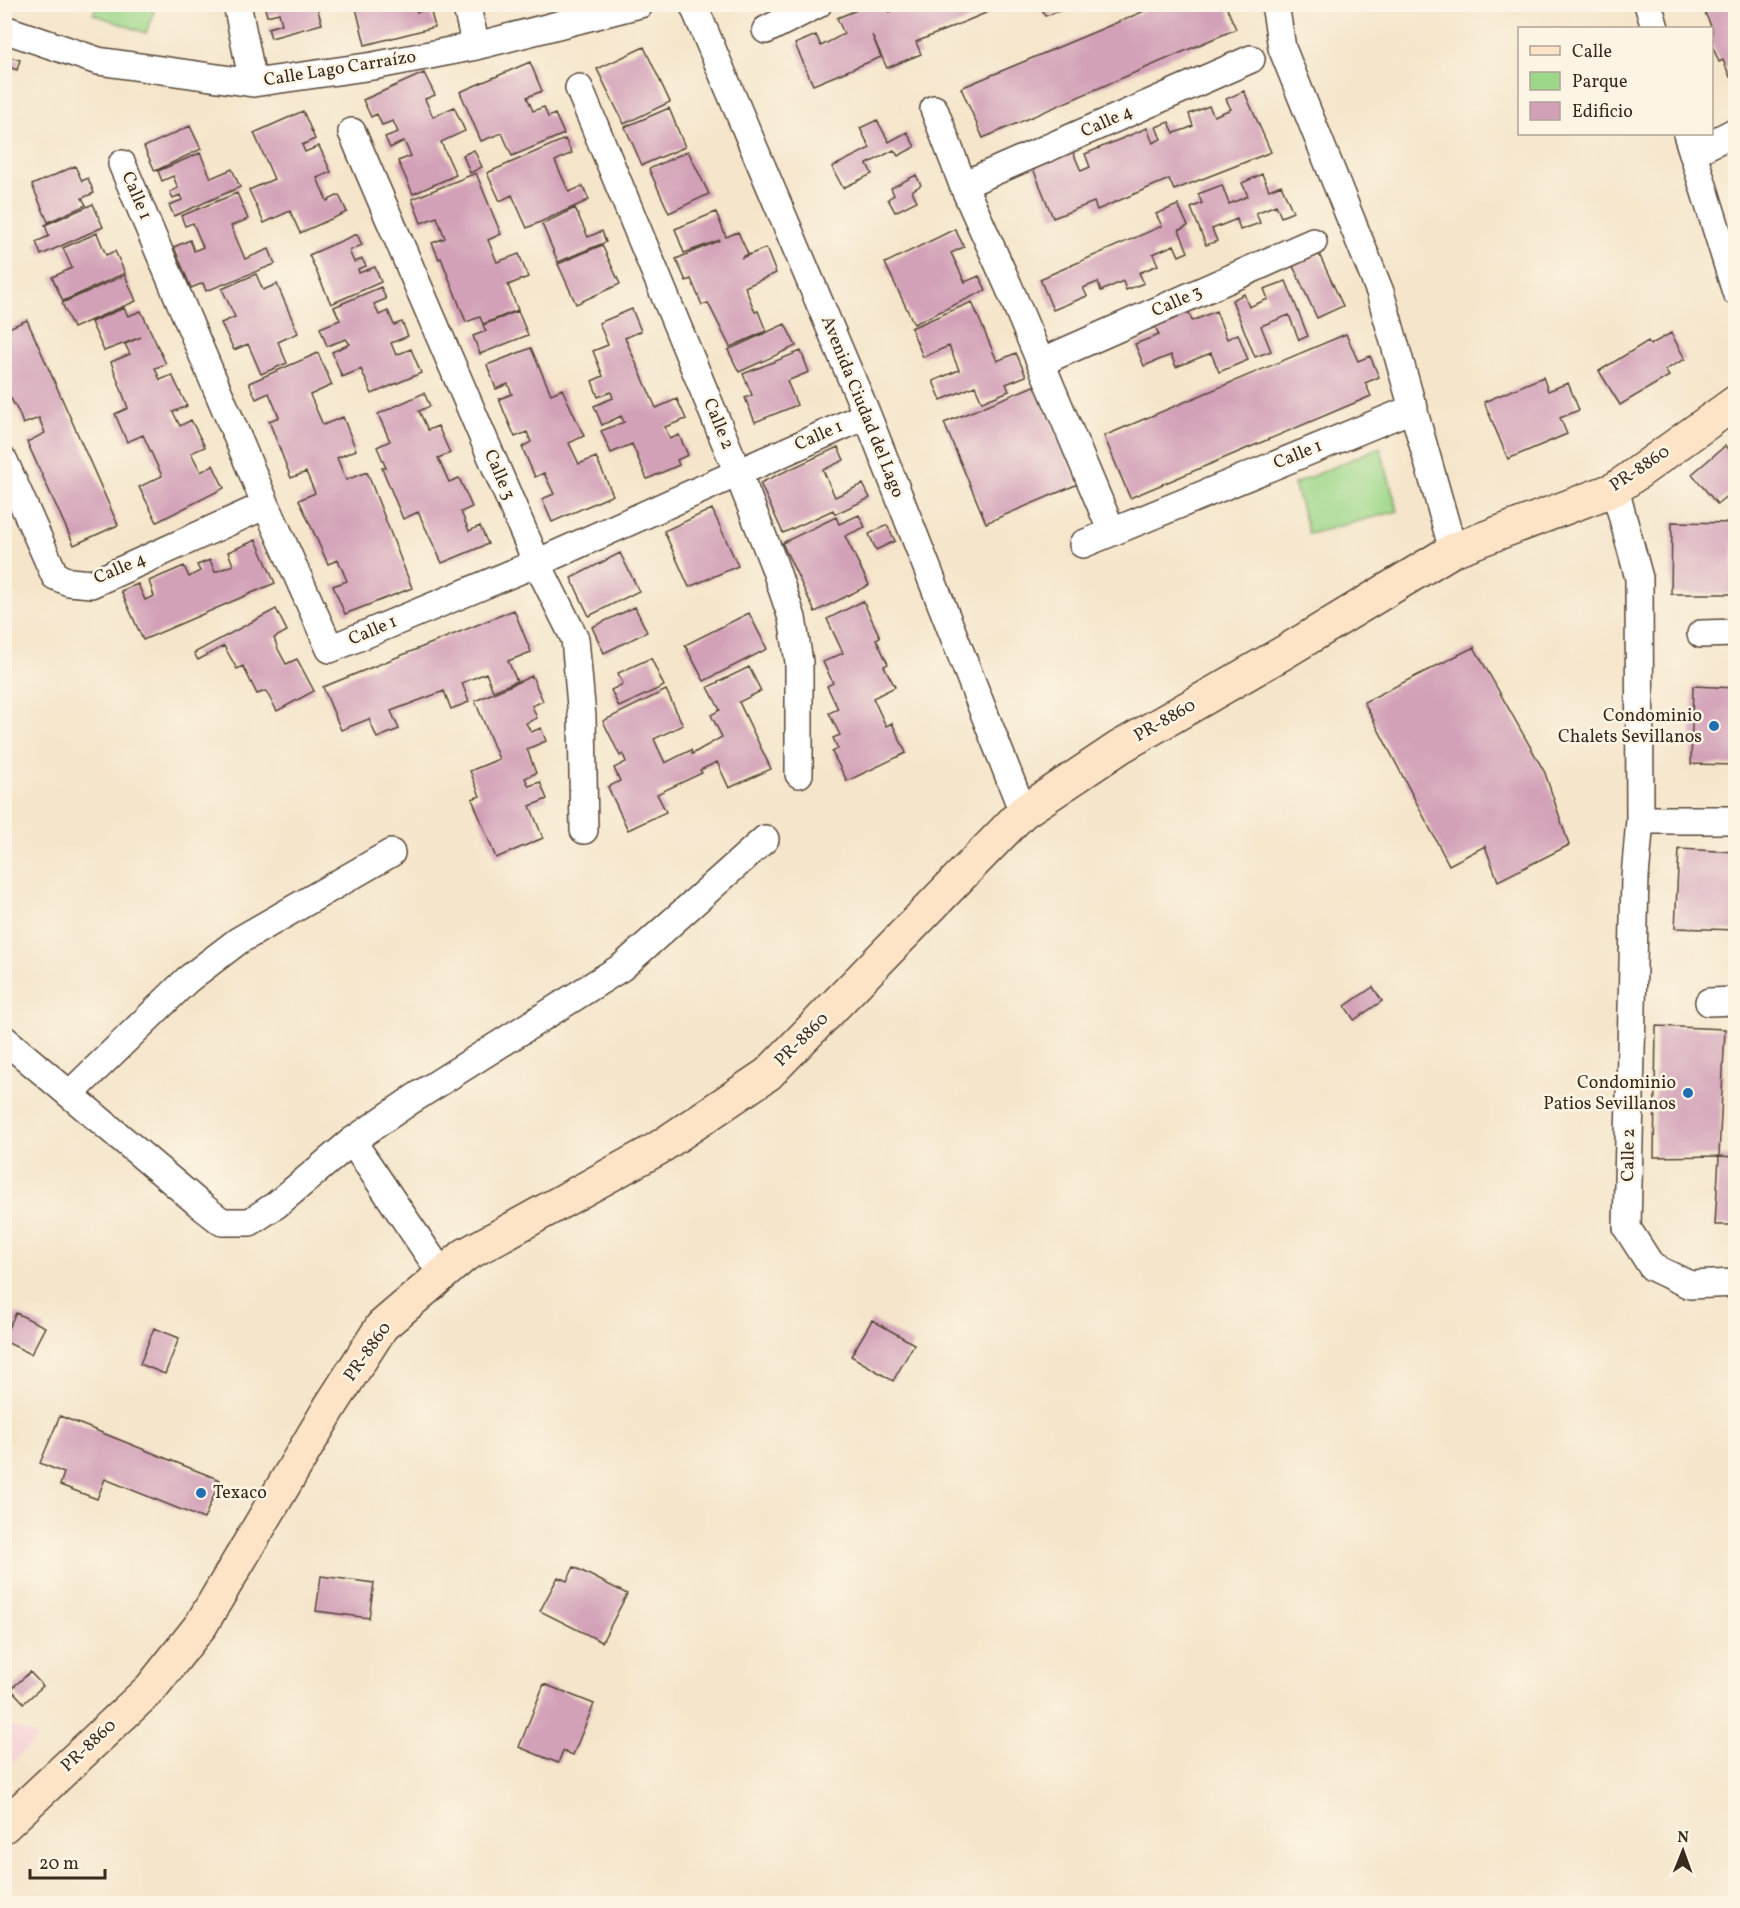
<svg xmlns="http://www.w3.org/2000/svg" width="1740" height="1908" viewBox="0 0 1740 1908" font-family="Vollkorn,serif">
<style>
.built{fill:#f6cfd5}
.green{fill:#9dd789;stroke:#6c8054;stroke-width:1.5}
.building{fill:#d2a0b7}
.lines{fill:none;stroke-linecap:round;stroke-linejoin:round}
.street-casing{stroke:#574638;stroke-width:30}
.secondary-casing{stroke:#574638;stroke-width:36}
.street{stroke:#fff;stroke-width:27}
.secondary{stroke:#fee4c6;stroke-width:33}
.poi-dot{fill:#1f6fb2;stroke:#fcf5e5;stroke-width:2}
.labels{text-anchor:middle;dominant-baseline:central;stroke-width:5;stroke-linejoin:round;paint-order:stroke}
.street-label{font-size:18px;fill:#3b2a1e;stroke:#fcf5e5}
.poi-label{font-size:18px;fill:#3b2a1e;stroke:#fcf5e5;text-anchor:end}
</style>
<rect width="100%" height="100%" fill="#fcf5e5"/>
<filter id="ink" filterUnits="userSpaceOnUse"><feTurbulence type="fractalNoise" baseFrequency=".0167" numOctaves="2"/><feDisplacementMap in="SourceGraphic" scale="12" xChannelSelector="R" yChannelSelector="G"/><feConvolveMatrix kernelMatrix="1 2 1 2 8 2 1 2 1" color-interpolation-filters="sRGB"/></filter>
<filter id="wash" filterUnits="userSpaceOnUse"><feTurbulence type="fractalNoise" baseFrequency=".008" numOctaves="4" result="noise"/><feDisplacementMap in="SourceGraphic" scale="24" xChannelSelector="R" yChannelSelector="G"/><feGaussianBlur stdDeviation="1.35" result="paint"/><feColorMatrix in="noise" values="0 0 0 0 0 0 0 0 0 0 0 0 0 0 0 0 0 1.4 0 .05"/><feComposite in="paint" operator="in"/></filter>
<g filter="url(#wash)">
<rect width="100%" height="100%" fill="#f5e5ca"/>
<path class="built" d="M5 1724 38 1737 5 1770Z"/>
<path class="green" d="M97 4H156V5L146 33 93 14Z
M1380 447 1398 511 1309 534 1294 484Z"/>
<g id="blocks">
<path class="building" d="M264 4H316L322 24 271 38 268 28 282 24 279 13 267 16Z
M355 4H415L417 12 430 9 435 27 365 45Z
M872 4H886L889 12 911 4 1005 5 916 42 921 54 887 68 872 35 881 57 813 85 795 44 816 35 821 46 844 34 837 18Z
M1040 4H1076V5L1045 16Z
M1161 4H1225L1236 29 983 138 961 88Z
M1701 4H1736V75L1730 77 1723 60 1719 62 1712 45V28Z
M644 47 670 102 624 124 597 69Z
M4 55 20 60 17 70 9 67 5 78Z
M530 62 542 91 527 97 533 111 544 107 548 117 555 114 564 134 512 156 502 133 481 141 460 92Z
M424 73 435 95 425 99 433 117 454 107 465 131 441 142 456 175 413 194 398 161 411 156 404 141 390 148 385 137 398 132 393 121 382 125 377 114 371 117 363 100Z
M1244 91 1271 152 1174 190 1169 179 1097 210 1094 202 1053 218 1032 166 1072 150 1081 171 1090 167 1085 154 1147 128 1153 143 1161 139 1156 127 1169 122 1174 133 1186 129 1193 126 1189 114 1209 106 1214 116 1231 109 1226 99Z
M669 108 685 147 642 165 625 127Z
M303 111 315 139 302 145 305 152 319 146 331 172 317 178 327 201 339 195 347 212 300 233 290 211 264 223 249 190 274 179 254 133Z
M877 120 889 142 907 132 915 147 898 156 894 150 867 164 872 174 843 188 832 167 870 148 860 128Z
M190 126 201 149 155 171 144 147Z
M565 139 572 153 555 161 569 192 583 186 589 200 527 228 512 195 500 201 487 173Z
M474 150 482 167 470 173 463 155Z
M688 151 709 194 669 213 649 169Z
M200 153 211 178 232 169 240 187 174 216 169 205 182 200 180 195 173 198 170 192 178 188 173 176 162 181 158 171Z
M75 166 82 181 88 178 94 193 82 198 86 205 48 222 32 185Z
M476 173 501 234 488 240 497 262 519 254 528 277 508 285 518 310 483 324 480 317 466 322 441 258 439 259 432 243 445 238 437 217 421 223 412 199Z
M1262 174 1269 190 1281 185 1293 212 1281 217 1276 205 1256 213 1260 223 1240 230 1237 219 1212 229 1217 241 1206 245 1191 208 1202 203 1198 194 1222 185 1229 204 1248 196 1242 183Z
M916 175 921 185 912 191 917 201 895 212 888 199 894 195 891 188Z
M237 193 248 219 231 226 245 259 269 249 275 264 206 291 203 283 191 288 174 247 190 240 194 251 203 247 193 223 185 226 181 216Z
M93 204 103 227 41 255 36 242 49 236 45 225Z
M1178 205 1188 226 1179 230 1188 252 1179 256 1174 245 1153 254 1158 265 1139 273 1144 283 1126 290 1123 281 1101 291 1098 282 1083 288 1087 296 1053 310 1040 279 1162 226 1156 214Z
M575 208 588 237 602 231 606 242 558 262 542 224Z
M716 212 726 237 738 232 748 254 741 258 766 248 776 273 745 287 755 312 758 311 766 331 730 347 708 303 702 305 691 279 686 281 676 259 720 240 684 253 675 229Z
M955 229 964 247 951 253 965 282 979 276 986 290 914 324 885 263Z
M97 233 106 255 115 251 125 273 63 301 52 277 72 268 63 248Z
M357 234 362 245 349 251 354 262 362 259 366 266 358 269 359 273 375 267 381 282 331 304 309 255Z
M602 245 620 284 576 304 558 264Z
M1319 254 1343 306 1317 318 1293 266Z
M256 274 263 290 277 284 298 333 278 342 287 363 261 374 248 344 234 350 221 323 235 317 222 289Z
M125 275 136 301 73 328 62 303Z
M1286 281 1308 336 1299 340 1289 315 1261 326 1271 351 1255 357 1232 300 1244 294 1249 307 1268 299 1264 289Z
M381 287 386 299 374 304 379 315 388 311 394 325 402 322 408 336 391 343 396 355 411 349 421 373 372 394 361 369 342 377 332 352 350 344 346 339 327 346 320 328 340 320 334 307Z
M972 302 997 361 1016 353 1026 376 1006 384 1009 391 982 402 975 386 941 400 933 381 959 370 949 346 923 357 911 328Z
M124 308 128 316 141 311 166 364 155 368 160 380 172 375 187 406 173 412 180 426 191 420 205 447 191 453 201 472 213 465 224 488 157 522 139 487 162 476 143 435 127 442 115 414 128 408 111 362 130 354 125 344 141 337 104 351 91 322Z
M632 309 641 331 625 338 656 408 677 399 686 419 665 427 670 439 679 435 688 455 677 460 679 465 647 479 632 444 611 453 601 431 624 422 621 416 602 425 594 406 613 398 611 392 598 397 592 381 603 376 593 351 608 345 599 323Z
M1188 310 1192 321 1216 311 1227 339 1238 334 1248 360 1219 372 1211 353 1176 367 1171 355 1144 366 1135 344 1159 335 1154 324Z
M518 311 528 335 480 354 473 336 486 331 483 325Z
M27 320 118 525 74 545 27 442 45 433 39 418 23 424 19 413 4 386V330Z
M785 324 796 346 739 372 728 350Z
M1671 333 1685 359 1665 370 1669 376 1620 405 1599 371 1648 341 1650 345Z
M1346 334 1358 361 1370 356 1379 377 1365 383 1371 396 1130 498 1104 436Z
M531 348 551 394 562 389 584 436 569 443 579 464 596 457 613 495 552 522 542 499 554 494 544 473 535 477 522 447 531 442 527 432 515 437 505 414 499 399 512 394 508 384 496 389 487 365Z
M801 351 809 372 787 381 797 405 755 422 745 398 752 395 743 374Z
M318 353 332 385 310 395 323 425 343 417 356 450 337 458 346 480 367 472 412 588 345 614 333 586 347 581 338 560 328 564 299 500 315 493 306 472 291 478 269 421 279 417 269 393 256 399 249 383Z
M1543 377 1548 391 1568 383 1579 410 1560 418 1567 434 1508 459 1484 402Z
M1036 385 1078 484 986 523 944 423Z
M424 393 430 406 419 411 428 430 438 426 450 453 438 458 449 482 459 478 472 507 461 512 469 531 480 526 488 544 442 563 418 512 403 519 382 468H386L377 447 390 441 378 414Z
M1725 446 1736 458V488L1717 504 1692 474Z
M838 447 844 460 823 470 835 497 863 484 870 498 835 514 833 510 783 533 760 483Z
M712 509 738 566 689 587 664 531Z
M859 515 865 527 845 536 869 585 815 612 782 543 836 517 839 524Z
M1672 522 1734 523 1733 594H1671Z
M887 525 895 541 876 550 869 534Z
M256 540 275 583 143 640 121 591 138 584 145 600 154 596 149 581 184 566 189 577 200 571 197 565 210 560 215 572 233 565 228 552Z
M620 553 639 591 589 616 571 578Z
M863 601 880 637 876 639 888 664 884 666 895 687 873 698 886 726 892 723 906 753 847 781 832 752 838 749 833 738 840 735 829 713 838 709 827 686 833 683 823 662 843 653 827 619Z
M635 607 647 632 604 653 592 627Z
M276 609 287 631 274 638 278 649 286 664 297 659 314 691 277 711 266 691 257 694 243 666 237 669 224 646 198 660 194 653Z
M514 610 531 652 508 661 517 681 493 691 486 673 462 683 469 702 451 709 444 691 391 711 399 729 377 738 369 719 341 730 323 687Z
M749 613 767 649 704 681 685 645Z
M1474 647 1545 773 1569 845 1498 881 1485 846 1449 865 1364 702Z
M651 658 664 686 619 707 611 690 623 684 618 673Z
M749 667 761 691 739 702 771 769 729 788 717 762 700 770 702 773 657 794 666 812 628 830 608 787 620 781 614 768 626 762 623 754 620 756 603 721 666 690 683 725 654 739 665 763 691 750 692 754 722 737 711 715 720 710 708 687Z
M532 676 543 701 532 706 537 718 526 723 531 732 541 728 546 741 527 749 536 773 525 778 529 786 540 782 547 799 530 806 543 838 496 858 472 799 480 796 470 771 499 759 475 701Z
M1693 686 1736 688V765L1691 764Z
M1679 849 1736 852V930L1675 928Z
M1373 987 1382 1001 1354 1020 1345 1006Z
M1656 1026 1725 1029 1719 1156 1654 1157Z
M1719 1156 1736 1157V1225H1715Z
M16 1313 45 1327 31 1354 4 1341V1336Z
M872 1320 914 1344 893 1381 851 1356Z
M154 1328 179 1338 165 1374 140 1364Z
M60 1416 220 1480 204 1519 105 1479 97 1499 60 1485 64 1473 40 1463Z
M574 1567 627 1594 602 1642 540 1611 558 1577 567 1581Z
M321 1576 374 1583 369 1618 316 1611Z
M30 1672 43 1686 24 1703 11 1689Z
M544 1684 594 1704 573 1755 563 1751 558 1763 519 1747Z"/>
</g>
</g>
<g filter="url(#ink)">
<use href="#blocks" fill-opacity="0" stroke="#574638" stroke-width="1.5"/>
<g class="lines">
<defs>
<path id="street" d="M237 4 253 83
M466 4 476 46
M693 4 867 415 1023 812
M1275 4 1282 48 1380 292 1453 550
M1648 4 1655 28
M4 29 98 61 253 83 373 66 476 46 640 4
M766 30 818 4
M579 88 738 473 774 565 792 618 799 662V774
M934 109 963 185 1008 285 1112 532
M352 132 537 563 575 639 582 717 584 830
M1687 134 1736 292
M1693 153 1736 131
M122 164 266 505 330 649 537 563 867 415
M963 185 1251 59
M1041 362 1313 242
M4 461 55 576 69 582 91 584 266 505
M1615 489 1639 578 1640 820 1635 877 1627 1228 1652 1267 1690 1285 1736 1283
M1083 544 1414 408
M1701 634 1736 633
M1640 820H1736
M1709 1002 1736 1001
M4 1039 204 1208 222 1222H250L276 1205 352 1141 413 1099 622 967 765 839
M70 1094 187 980 238 941 391 853
M352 1141 442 1274"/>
<path id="secondary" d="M4 1826 151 1688 201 1625 330 1407 382 1326 465 1255 657 1149 768 1074 1023 812 1120 747 1283 653 1453 550 1615 489 1736 402"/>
</defs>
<use href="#street" class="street-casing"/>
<use href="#secondary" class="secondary-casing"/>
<use href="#street" class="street"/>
<use href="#secondary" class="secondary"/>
</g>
</g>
<g class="poi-dot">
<circle cx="1714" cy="726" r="6"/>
<circle cx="1688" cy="1093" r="6"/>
<circle cx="201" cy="1493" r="6"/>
</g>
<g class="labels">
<g class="street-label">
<text transform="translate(340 69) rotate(-9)">Calle Lago Carraízo</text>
<text transform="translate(1107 122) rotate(-24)">Calle 4</text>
<text transform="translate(136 196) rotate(67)">Calle 1</text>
<text transform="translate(1177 302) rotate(-24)">Calle 3</text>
<text transform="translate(862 407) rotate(68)">Avenida Ciudad del Lago</text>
<text transform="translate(718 424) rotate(68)">Calle 2</text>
<text transform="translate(819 436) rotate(-24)">Calle 1</text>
<text transform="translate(1298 455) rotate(-22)">Calle 1</text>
<text transform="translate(1640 469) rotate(-34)">PR-8860</text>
<text transform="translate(499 475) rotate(67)">Calle 3</text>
<text transform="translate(120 569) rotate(-23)">Calle 4</text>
<text transform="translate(373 631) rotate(-23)">Calle 1</text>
<text transform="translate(1165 721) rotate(-30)">PR-8860</text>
<text transform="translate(802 1040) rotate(-45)">PR-8860</text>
<text transform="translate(1629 1155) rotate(-89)">Calle 2</text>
<text transform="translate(368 1352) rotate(-55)">PR-8860</text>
<text transform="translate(89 1746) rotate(-43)">PR-8860</text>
</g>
<g class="poi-label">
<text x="1702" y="716">Condominio<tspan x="1702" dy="21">Chalets Sevillanos</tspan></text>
<text x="1676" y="1083">Condominio<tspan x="1676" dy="21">Patios Sevillanos</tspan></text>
<text x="213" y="1493" text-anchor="start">Texaco</text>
</g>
</g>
<rect width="1740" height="1908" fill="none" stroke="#fcf5e5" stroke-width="24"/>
<rect x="1518" y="27" width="195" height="108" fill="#fcf5e5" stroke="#afa495" stroke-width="1.5"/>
<rect x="1530" y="46" width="30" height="9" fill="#fee4c6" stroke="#afa495" stroke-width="1.5"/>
<text x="1572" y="57" font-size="18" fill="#3b2a1e">Calle</text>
<rect x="1530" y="72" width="30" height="18" fill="#9dd789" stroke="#afa495" stroke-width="1.5"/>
<text x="1572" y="87" font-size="18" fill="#3b2a1e">Parque</text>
<rect x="1530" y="102" width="30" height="18" fill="#d2a0b7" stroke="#afa495" stroke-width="1.5"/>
<text x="1572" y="117" font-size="18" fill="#3b2a1e">Edificio</text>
<g transform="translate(1683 1851) rotate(1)" stroke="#fcf5e5" stroke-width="4.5" paint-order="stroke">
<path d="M0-4.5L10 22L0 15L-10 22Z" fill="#3b2a1e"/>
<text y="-9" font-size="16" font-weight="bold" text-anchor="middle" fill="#3b2a1e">N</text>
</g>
<path d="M30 1869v9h75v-9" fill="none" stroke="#3b2a1e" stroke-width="3"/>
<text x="39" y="1869" font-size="18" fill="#3b2a1e" stroke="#fcf5e5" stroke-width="4.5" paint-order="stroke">20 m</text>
</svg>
